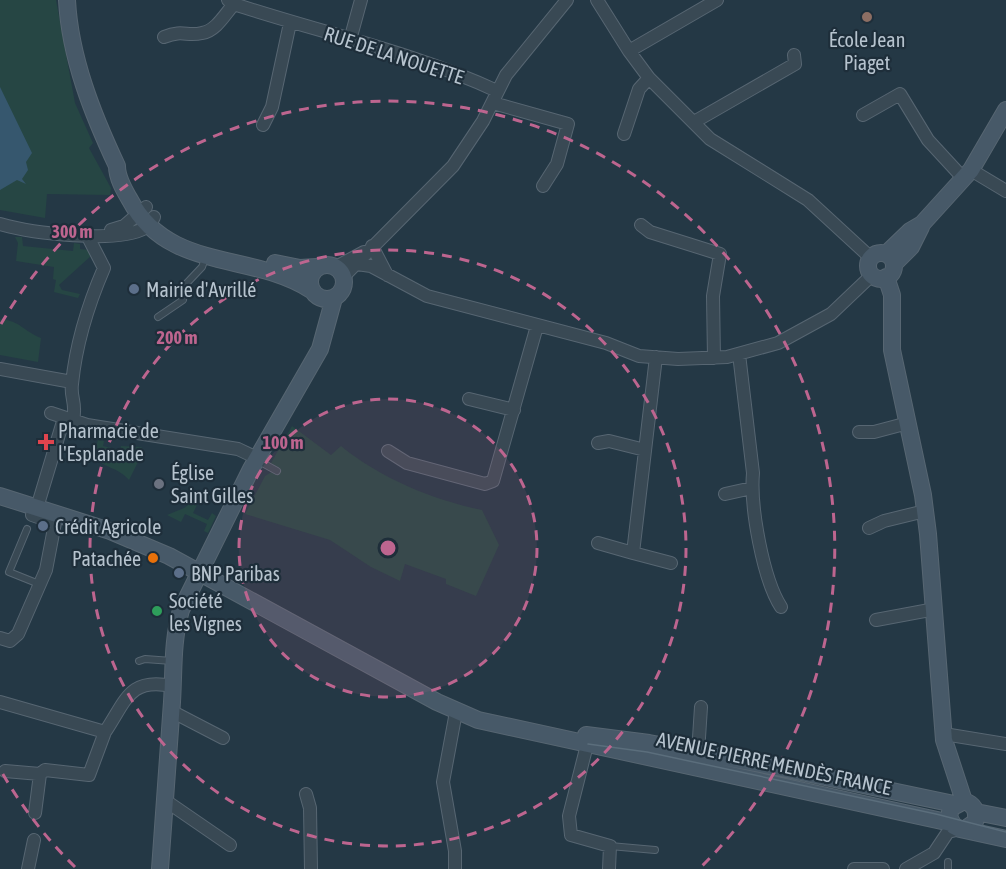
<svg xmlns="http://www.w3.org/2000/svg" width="1006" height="869" viewBox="0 0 1006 869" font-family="'Asap Condensed',sans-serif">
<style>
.green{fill:#264644}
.water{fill:#36576e}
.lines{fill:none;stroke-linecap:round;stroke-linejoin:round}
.lane-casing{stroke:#576672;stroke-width:8}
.street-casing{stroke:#576672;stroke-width:14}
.secondary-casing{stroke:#576672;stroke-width:18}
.lane{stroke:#394954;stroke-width:6}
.street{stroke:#394954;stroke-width:12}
.secondary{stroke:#475968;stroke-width:16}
.tram{stroke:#5b6e7c;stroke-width:1.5}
.ring{fill:none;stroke:#bd658f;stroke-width:3;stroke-dasharray:10 8}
.education-dot{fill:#8d6e63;stroke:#1e2e3a;stroke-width:2}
.service-dot{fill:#5c6f8a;stroke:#1e2e3a;stroke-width:2}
.health-dot{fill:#e0444e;stroke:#1e2e3a;stroke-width:2}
.worship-dot{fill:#6b7280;stroke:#1e2e3a;stroke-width:2}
.food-dot{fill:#e8710a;stroke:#1e2e3a;stroke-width:2}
.leisure-dot{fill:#2e9e5b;stroke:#1e2e3a;stroke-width:2}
.labels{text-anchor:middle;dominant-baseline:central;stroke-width:4.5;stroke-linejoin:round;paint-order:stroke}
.poi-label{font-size:20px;fill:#b6c3ce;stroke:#1e2e3a;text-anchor:start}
.street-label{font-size:20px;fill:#b6c3ce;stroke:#1e2e3a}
.centre{fill:#bd658f;stroke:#1e2e3a;stroke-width:3}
.ring-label{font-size:18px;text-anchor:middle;font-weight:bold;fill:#bd658f;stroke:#1e2e3a;stroke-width:4.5;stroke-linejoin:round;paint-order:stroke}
</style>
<rect width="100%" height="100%" fill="#243845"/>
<path class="green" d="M0 0H56L75 103 93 143 89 148 111 188 110 195 47 194 45 218 0 210Z
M15 237H22L23 246 73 251 74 243 80 244V249L89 250 92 255 59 285 62 290 80 294 78 298 54 292 56 280 53 279 54 267 16 261 18 243Z
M0 319C21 321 23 331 41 338L38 362 0 355Z
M292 426 331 455 341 446C380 478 433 500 482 510L499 545 476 596 446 584V579L405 564 400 581 371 567 330 540 245 514 265 476 273 471 271 463Z
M98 440 104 441 103 446 120 450 121 446 141 447 144 450 129 480C118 467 103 468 93 456Z
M196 499 199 501 193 513 208 520 212 513 216 516 208 533 204 531 207 524 185 514 181 522 167 515 184 508Z"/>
<path class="water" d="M0 87 32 153 26 162 28 170 22 179 26 184 17 180 0 190Z"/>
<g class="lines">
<defs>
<path id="lane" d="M158 317 183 300 185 285 202 267 206 256
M257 460 277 471
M27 529 9 572 39 584
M139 661 145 659 172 661
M610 846 655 850
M948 869V862"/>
<path id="street" d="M228 0 234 4C322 33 413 52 497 91
M597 0 629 51 649 78 710 139 808 200 871 258
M164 37C184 29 186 37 202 33 216 31 225 14 234 4
M350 40 361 0
M629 51 717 0
M493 103 568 124 557 164 543 186
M863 115 900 94 928 140 963 178
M694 122 795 64 794 55
M263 125 272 107 290 23
M624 134 639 89 649 78
M971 170 1006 191
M0 224C31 233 117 244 145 228 149 225 152 221 154 217
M641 225 650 232 720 254 713 296 714 358
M111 230 124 226 146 207
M372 246 387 275
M357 264 371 266 427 296 606 343 639 356 678 359 727 357 778 343 831 314 872 275
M336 267 364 252
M343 277 453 166 483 121 506 75 567 0
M739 354 753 473C750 507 763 579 781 607
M656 357 633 553 671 563
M0 369 72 382
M469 399 514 410
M51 413 87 425 238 449 257 458
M73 420C77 403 70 398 72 384 76 343 88 305 104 268L87 235
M859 432H874L908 423
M598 443 609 441 645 450
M388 451 407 463 485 484 493 481 537 326
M725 494 752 488
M39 501 64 418
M869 528 884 521 925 511
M598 543 633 553
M876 620 935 609
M0 638 10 641 18 634 46 570 55 523 32 515
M0 702 105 732C126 701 129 677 172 686
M171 711 223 738
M944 734 1006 744
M589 737 569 816 571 835 610 846 609 869
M698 753 701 707
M5 771 40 774 45 770 89 775 105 732
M306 794 310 808 311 869
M166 801 230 845
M35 813 40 774
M28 869 34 840
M455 869V851L443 782 456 712
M854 869H883
M906 869 934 853 948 832 960 829"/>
<path id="secondary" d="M67 0C70 58 93 115 117 166 117 178 124 190 130 200 168 272 253 252 311 290
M868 266a13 13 0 1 1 26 0a13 13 0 1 1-26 0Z
M886 254 910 231 922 224 971 170 1006 110
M275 263 300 268 317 267
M894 264 911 247 921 227
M310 282a17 17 0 1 1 34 0a17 17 0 1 1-34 0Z
M886 277 892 295V350L923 495 928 534 944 740 964 801
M0 496 110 531 169 556 437 702 478 720 951 823
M586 735 649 743 782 768 954 804
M976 812 1006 818
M965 829 975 822C978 811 974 804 964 801L951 808 949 817 954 826 960 829 1006 839
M160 869C164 813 168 758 172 702 174 670 172 641 181 610L251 469 320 349 334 298"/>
</defs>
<use href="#lane" class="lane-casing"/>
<use href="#street" class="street-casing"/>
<use href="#secondary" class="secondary-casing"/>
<use href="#lane" class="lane"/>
<use href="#street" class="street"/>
<use href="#secondary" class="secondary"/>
<path class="tram" d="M588 744 647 752 936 814 1006 832"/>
</g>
<circle cx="388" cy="548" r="149" fill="#bd658f" fill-opacity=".12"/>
<g class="ring">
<circle cx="388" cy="548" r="149"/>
<circle cx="388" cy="548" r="298"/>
<path d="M75 867A447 447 0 0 1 1 771M1 324A447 447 0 1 1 701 867"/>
</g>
<circle class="education-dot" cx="867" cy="17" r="6"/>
<g class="service-dot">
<circle cx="134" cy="289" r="6"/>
<circle cx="43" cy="526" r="6"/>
<circle cx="179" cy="573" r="6"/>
</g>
<path class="health-dot" d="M43 433h6v6h6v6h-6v6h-6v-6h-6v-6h6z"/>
<circle class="worship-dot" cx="159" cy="484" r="6"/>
<circle class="food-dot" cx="153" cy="558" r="6"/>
<circle class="leisure-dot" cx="157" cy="611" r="6"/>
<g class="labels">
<g class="poi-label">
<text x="867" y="39" text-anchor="middle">École Jean<tspan x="867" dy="23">Piaget</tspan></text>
<text x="146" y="289">Mairie d'Avrillé</text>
<text x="58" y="430">Pharmacie de<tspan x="58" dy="23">l'Esplanade</tspan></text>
<text x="171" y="472">Église<tspan x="171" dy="23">Saint Gilles</tspan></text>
<text x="55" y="526">Crédit Agricole</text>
<text x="141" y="558" text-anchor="end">Patachée</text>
<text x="191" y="573">BNP Paribas</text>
<text x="169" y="600">Société<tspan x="169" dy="23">les Vignes</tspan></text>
</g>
<g class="street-label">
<text transform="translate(394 55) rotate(18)">RUE DE LA NOUETTE</text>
<text transform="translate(774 763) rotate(12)">AVENUE PIERRE MENDÈS FRANCE</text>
</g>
</g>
<circle cx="388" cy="548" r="9" class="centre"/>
<g class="ring-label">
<text x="72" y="238">300 m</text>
<text x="177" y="344">200 m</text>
<text x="283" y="449">100 m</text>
</g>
</svg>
